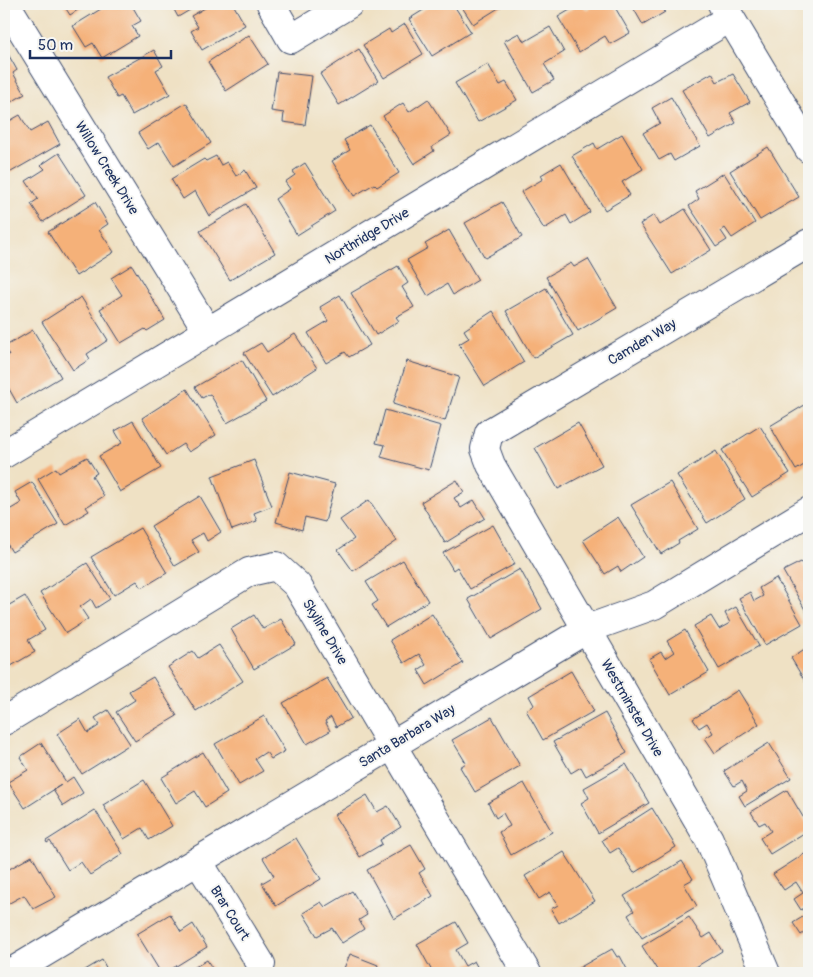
<svg xmlns="http://www.w3.org/2000/svg" width="813" height="977" viewBox="0 0 813 977" font-family="Pangolin,sans-serif">
<style>
.building{fill:#f5b179}
.lines{fill:none;stroke-linecap:round;stroke-linejoin:round}
.minor-casing{stroke:#3b4a6d;stroke-width:30}
.minor{stroke:#fff;stroke-width:28}
.labels{text-anchor:middle;dominant-baseline:central;stroke-width:4;stroke-linejoin:round;paint-order:stroke}
.street-label{font-size:14px;fill:#1b2f5e;stroke:#f6f6f2}
</style>
<rect width="100%" height="100%" fill="#f6f6f2"/>
<filter id="ink" filterUnits="userSpaceOnUse"><feTurbulence type="fractalNoise" baseFrequency=".02" numOctaves="2"/><feDisplacementMap in="SourceGraphic" scale="10" xChannelSelector="R" yChannelSelector="G"/><feConvolveMatrix kernelMatrix="1 2 1 2 8 2 1 2 1" color-interpolation-filters="sRGB"/></filter>
<filter id="wash" filterUnits="userSpaceOnUse"><feTurbulence type="fractalNoise" baseFrequency=".0096" numOctaves="4" result="noise"/><feDisplacementMap in="SourceGraphic" scale="20" xChannelSelector="R" yChannelSelector="G"/><feGaussianBlur stdDeviation="1.12" result="paint"/><feColorMatrix in="noise" values="0 0 0 0 0 0 0 0 0 0 0 0 0 0 0 0 0 1.4 0 .05"/><feComposite in="paint" operator="in"/></filter>
<g filter="url(#wash)">
<rect width="100%" height="100%" fill="#efe1c4"/>
<g id="blocks">
<path class="building" d="M63 4H87L70 15Z
M109 4H131L141 21 132 26 138 36 102 58 93 43 86 47 73 26Z
M171 4H200L178 17Z
M212 4H233L245 25 202 50 191 31 198 27 191 16Z
M433 4H453L471 32 432 56 409 19Z
M460 4H505L473 24Z
M580 4H582L586 10 597 4H613L630 33 610 44 605 36 579 52 558 17Z
M631 4H660L665 12 643 25Z
M405 24 423 54 384 78 363 45 389 29 391 33Z
M550 27 564 52 544 64 554 80 533 92 504 41 519 33 524 42Z
M249 35 268 64 226 91 208 62Z
M4 47 17 70 13 73 25 94 4 106Z
M359 49 378 81 339 105 320 74Z
M154 50 163 66 156 70 170 94 132 115 121 96 117 98 105 77Z
M488 64 500 85 506 82 517 100 478 122 455 83Z
M277 72 312 76 305 125 283 122 284 113 271 111Z
M712 73 717 82 733 74 750 102 730 113 736 123 710 138 682 90Z
M671 97 700 146 674 161 670 154 659 160 643 133 660 123 652 108Z
M428 99 451 135 432 147 434 151 414 164 383 116 403 103 409 112Z
M186 103 211 143 174 166 159 142 148 149 138 133Z
M20 115 30 132 48 122 60 144 4 176V124Z
M370 125 399 173 377 187 374 184 354 196 332 161 350 150 344 140Z
M622 134 643 169 622 182 630 195 605 210 572 156 594 143 597 149Z
M768 147 799 197 760 220 730 171Z
M59 153 86 195 43 222 31 204 38 199 26 181 45 169 41 165Z
M216 156 221 165 227 162 236 176 245 170 256 188 209 216 195 191 183 199 171 179 204 159 206 161Z
M305 163 335 211 297 235 275 199 290 189 285 182 295 175 293 171Z
M561 163 590 212 571 224 566 215 544 229 521 192 543 179 541 175Z
M724 173 755 223 732 238 725 228 721 231 727 240 716 247 689 206 699 199 695 191Z
M95 202 108 224 99 230 114 252 76 276 48 232Z
M502 202 522 237 485 258 465 223Z
M246 204 275 253 230 280 200 231Z
M685 209 711 250 672 274 640 224 654 215 660 225Z
M449 230 478 280 453 295 447 284 428 296 407 260 428 248 425 244Z
M588 259 617 308 578 331 546 277 571 263 574 267Z
M132 265 165 320 147 331 145 329 121 343 100 309 122 295 111 278Z
M398 266 408 283 402 287 414 307 396 317 399 321 376 335 351 293Z
M546 288 573 335 533 358 506 311Z
M340 295 370 345 349 357 345 352 326 363 308 333 328 321 320 307Z
M81 297 108 340 87 354 90 359 73 370 42 322Z
M493 311 524 362 485 386 459 344 469 338 464 330Z
M33 330 61 377 17 403 4 380V359L9 355 4 347Z
M295 334 317 368 272 397 244 353 261 343 267 352Z
M242 360 266 401 227 423 210 394 202 398 195 387Z
M407 361 459 377 445 421 393 404Z
M187 389 216 435 189 452 183 444 166 455 142 418Z
M808 403 809 406V444L804 447 809 454V462L796 470 770 426Z
M385 410 441 426 429 470 381 457 385 445 376 443Z
M133 421 161 468 120 492 99 456 122 443 115 431Z
M578 423 602 465 558 489 535 448Z
M760 426 790 473 752 497 722 450Z
M716 451 745 499 707 523 677 475Z
M87 457 97 473 92 476 104 496 86 507 89 511 65 525 38 479 56 468 59 473Z
M254 460 272 506 254 513 257 521 232 530 212 476Z
M290 472 335 484 325 522 305 517 302 530 276 522Z
M457 480 464 492 454 498 461 508 474 500 485 518 445 543 421 502Z
M32 482 58 524 12 552 4 539V513L21 503 15 492Z
M670 482 698 529 678 541 679 543 661 554 631 505Z
M200 496 221 532 207 541 203 533 191 540 199 552 175 566 151 526Z
M369 500 397 541 353 571 338 550 354 539 340 520Z
M618 517 643 557 621 572 618 566 605 574 583 540Z
M493 525 515 564 470 589 457 567 453 570 443 553Z
M140 528 167 573 142 588 137 581 114 595 91 557Z
M403 560 428 601 386 627 372 605 378 601 366 582Z
M801 562 807 572 809 571V612L807 613 783 571Z
M87 563 110 599 96 608 91 599 80 607 88 619 66 633 40 593Z
M520 569 542 609 491 639 468 599Z
M776 578 802 624 765 645 739 598 750 592 754 601 763 596 759 588Z
M25 596 45 630 28 640 35 652 11 666 4 653V608Z
M736 607 759 646 719 669 694 626 711 616 719 629 730 623 725 613Z
M432 614 463 663 427 685 418 670 426 665 419 654 404 663 390 640Z
M254 615 263 629 281 619 296 644 254 669 231 629Z
M685 630 709 672 670 695 649 659 661 652 665 658 674 652 667 641Z
M219 645 243 681 196 711 168 667 193 651 198 658Z
M809 646V688L791 658Z
M571 671 594 711 543 740 526 710 534 705 529 696Z
M153 677 177 716 135 741 116 712 135 700 129 691Z
M327 678 351 718 336 727 331 717 325 721 330 731 307 744 283 703Z
M738 690 759 724 715 753 705 738 713 733 707 723 699 728 693 719Z
M108 710 130 744 82 774 57 734 80 719 88 733 100 725 95 718Z
M605 713 627 753 586 776 581 767 571 773 553 742Z
M264 716 285 751 271 759 266 752 255 759 263 771 239 785 215 744Z
M492 717 520 766 475 792 460 767 466 763 452 740Z
M41 743 66 782 73 777 83 793 63 806 53 790 61 785 25 808 8 782 28 770 20 757Z
M769 743 791 778 745 806 739 796 747 791 742 781 734 786 724 771Z
M203 752 227 793 205 807 195 791 176 803 161 778Z
M626 764 649 803 598 833 581 803 589 798 584 788Z
M144 780 172 826 149 840 142 828 124 839 103 805Z
M524 783 552 832 511 855 499 832 510 826 503 813 496 818 488 803Z
M787 790 809 827V830L770 854 760 838 771 831 765 822 759 825 751 812Z
M367 795 377 812 388 806 401 827 380 840 382 844 360 857 334 815Z
M652 808 676 847 634 873 618 848 610 853 602 840Z
M95 810 123 854 90 875 81 862 68 870 50 841 47 843 46 841Z
M296 838 321 879 276 906 262 883 274 876 263 858Z
M411 845 425 869 419 873 433 896 394 919 367 870Z
M809 851V905L801 910 794 899 803 893 796 882 784 890 773 874Z
M564 852 595 901 559 923 551 909 558 905 550 892 539 899 525 876Z
M32 856 56 897 33 909 24 895 4 906V872Z
M682 861 693 879 684 884 697 906 642 938 628 915 634 911 624 896Z
M352 891 367 915 359 920 364 929 342 943 332 928 317 936 303 913 321 902 325 907Z
M809 913V929L801 935 793 923Z
M170 914 181 932 193 924 207 947 165 973H161L137 934Z
M689 917 703 938 711 933 722 951 686 973H659L642 946Z
M456 922 468 943 456 950 465 966 474 961 480 972 478 973H433L417 944Z
M612 949 617 957 620 956 629 973H580L577 969Z
M350 954 378 965 375 973H342Z
M102 960 109 973H80Z
M207 960 215 973H192L190 970Z"/>
</g>
</g>
<g filter="url(#ink)">
<use href="#blocks" fill-opacity="0" stroke="#3b4a6d" stroke-width="1"/>
<g class="lines">
<defs>
<path id="minor" d="M6 4 208 332
M271 4 291 39 349 4
M722 4 809 149
M4 454 730 18
M4 721 249 572 276 566 297 585 527 973
M198 861 261 964
M10 973 587 629 654 605 809 511
M766 973 709 839 491 465 485 449 489 433 809 243"/>
</defs>
<use href="#minor" class="minor-casing"/>
<use href="#minor" class="minor"/>
</g>
</g>
<g class="labels">
<g class="street-label">
<text transform="translate(107 168) rotate(58)">Willow Creek Drive</text>
<text transform="translate(367 236) rotate(-31)">Northridge Drive</text>
<text transform="translate(642 342) rotate(-31)">Camden Way</text>
<text transform="translate(325 632) rotate(59)">Skyline Drive</text>
<text transform="translate(632 708) rotate(60)">Westminster Drive</text>
<text transform="translate(407 736) rotate(-31)">Santa Barbara Way</text>
<text transform="translate(230 913) rotate(58)">Brar Court</text>
</g>
</g>
<rect width="813" height="977" fill="none" stroke="#f6f6f2" stroke-width="20"/>
<path d="M30 50v8h141v-8" fill="none" stroke="#1b2f5e" stroke-width="2.5"/>
<text x="38" y="50" font-size="15" fill="#1b2f5e" stroke="#f6f6f2" stroke-width="4" paint-order="stroke">50 m</text>
</svg>
